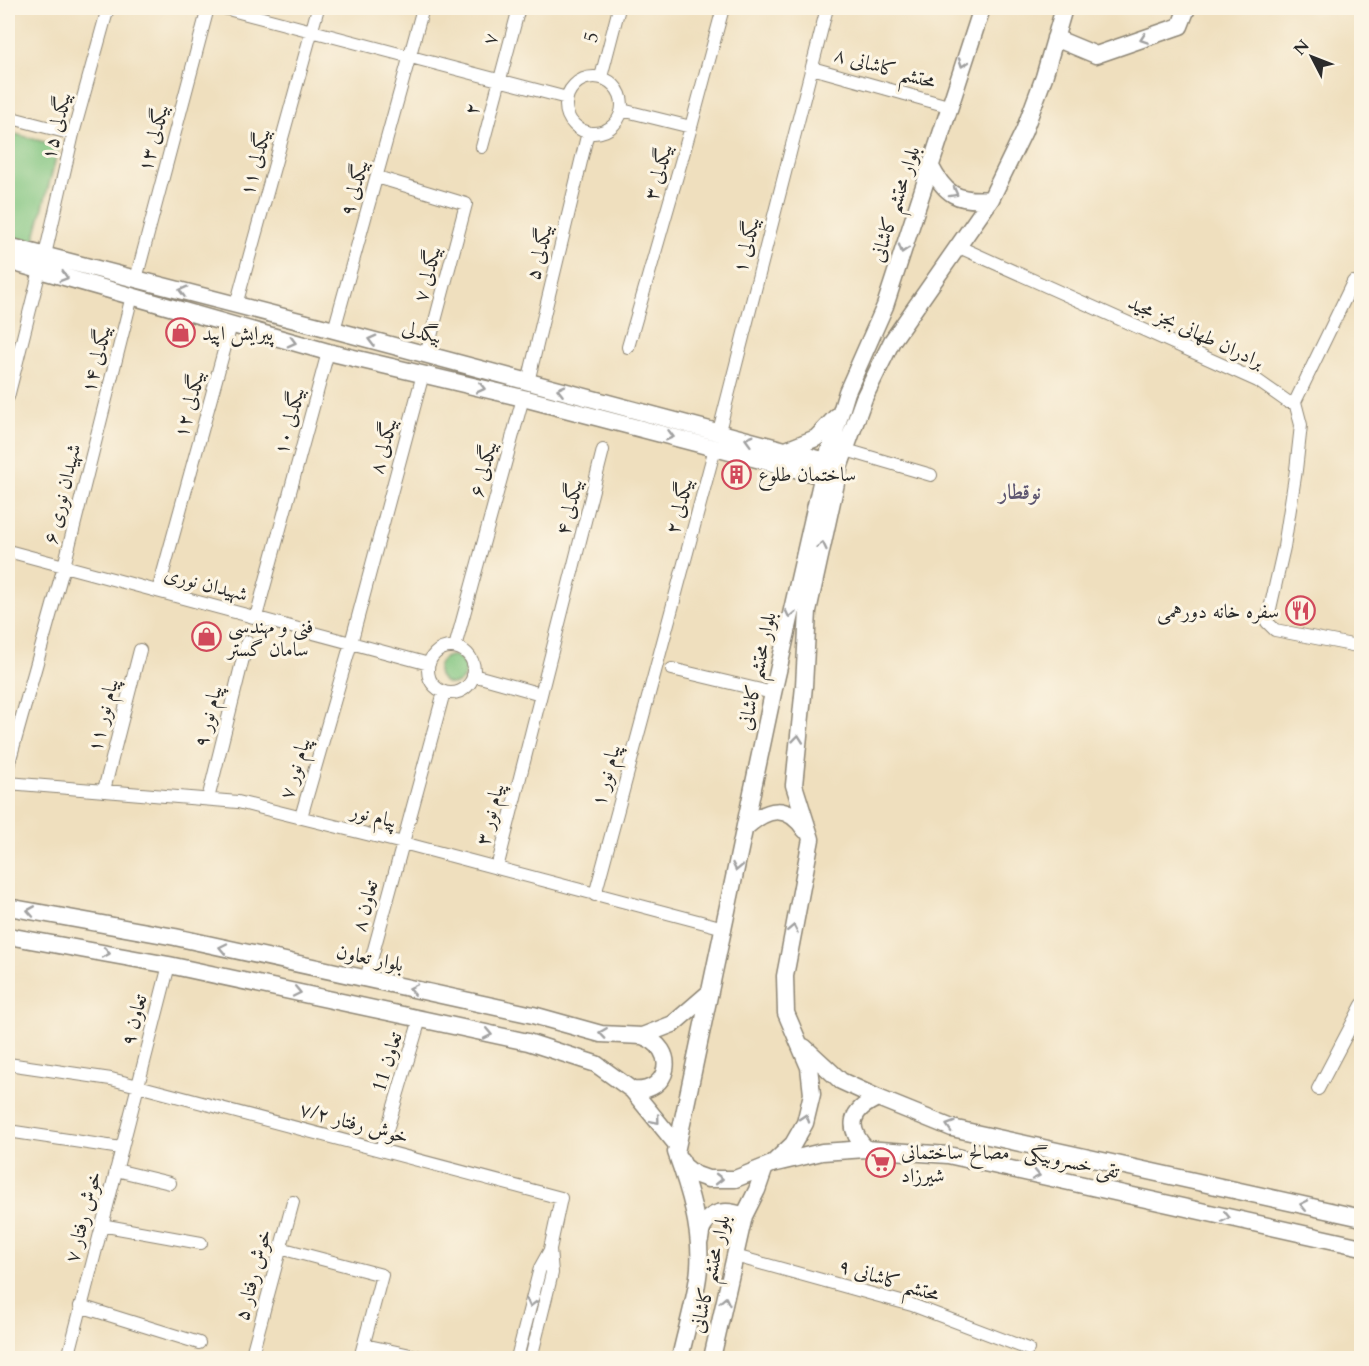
<svg xmlns="http://www.w3.org/2000/svg" width="1369" height="1366" viewBox="0 0 1369 1366" font-family="Cardo,Amiri,serif">
<style>
.green{fill:#81c580;stroke:#567856;stroke-width:1.5}
.lines{fill:none;stroke-linecap:round;stroke-linejoin:round}
.street-casing{stroke:#8d8574;stroke-width:14}
.secondary-casing{stroke:#8d8574;stroke-width:19}
.street{stroke:#fff;stroke-width:12}
.secondary{stroke:#fff;stroke-width:16}
.oneway{stroke:#a0a0a0}
.labels{text-anchor:middle;dominant-baseline:central;stroke-width:6;stroke-linejoin:round;paint-order:stroke}
.street-label{font-size:20px;fill:#2b2b2b;stroke:#fcf5e5}
.poi-label{font-size:20px;fill:#2b2b2b;stroke:#fcf5e5;text-anchor:start}
.neighbourhood-label{font-size:21px;font-weight:bold;fill:#5f5771;stroke:#fcf5e5}
</style>
<rect width="100%" height="100%" fill="#fcf5e5"/>
<filter id="ink" filterUnits="userSpaceOnUse"><feTurbulence type="fractalNoise" baseFrequency=".0167" numOctaves="2"/><feDisplacementMap in="SourceGraphic" scale="12" xChannelSelector="R" yChannelSelector="G"/><feConvolveMatrix kernelMatrix="1 2 1 2 8 2 1 2 1" color-interpolation-filters="sRGB"/></filter>
<filter id="wash" filterUnits="userSpaceOnUse"><feTurbulence type="fractalNoise" baseFrequency=".008" numOctaves="4" result="noise"/><feDisplacementMap in="SourceGraphic" scale="24" xChannelSelector="R" yChannelSelector="G"/><feGaussianBlur stdDeviation="1.35" result="paint"/><feColorMatrix in="noise" values="0 0 0 0 0 0 0 0 0 0 0 0 0 0 0 0 0 1.4 0 .05"/><feComposite in="paint" operator="in"/></filter>
<g filter="url(#wash)">
<rect width="100%" height="100%" fill="#efdfbe"/>
<path class="green" d="M8 132 59 146 33 245 8 238Z
M438 670a14 14 0 1 1 28 0a14 14 0 1 1-28 0Z"/>
</g>
<g filter="url(#ink)">
<g class="lines">
<defs>
<path id="street" d="M224 8 567 98
M812 68 948 106
M601 77 619 8
M566 105a28 28 0 1 1 56 0a28 28 0 1 1-56 0Z
M622 110 691 127
M8 117 73 134
M482 147 519 8
M377 177 466 204 426 355
M957 246 1258 381 1288 402H1295L1353 282
M45 255 73 134 108 8
M136 279 208 8
M236 305 318 8
M334 330 423 8
M628 347 691 127 723 8
M528 382 588 132
M8 397 40 270
M1295 402 1301 425 1296 470 1284 547 1267 622 1275 630 1362 647
M719 431 827 8
M846 450 931 475
M8 551 429 664
M158 591 231 325
M256 617 328 352
M428 670a23 23 0 1 1 46 0a23 23 0 1 1-46 0Z
M455 647 523 398
M672 669 773 693
M473 675 541 694
M8 766 64 566 132 296
M8 783 238 802 403 843 724 928
M104 790 140 650
M208 799 247 642
M301 817 351 643 423 374
M497 868 603 450
M595 895 715 448
M366 979 444 692
M8 1064 111 1079 138 1086 561 1198 550 1249 552 1273 531 1358
M1318 1089 1362 1005
M8 1131 121 1148
M381 1150 420 1019
M116 1170 170 1183
M101 1225 201 1243
M280 1248 382 1275 360 1358
M735 1256 912 1305 1028 1349
M80 1306 199 1343
M364 1345 425 1358
M68 1358 169 965
M251 1358 293 1202
M517 1358 540 1268 550 1250"/>
<path id="secondary" d="M1055 38 1096 55 1180 26 1187 8
M930 165C945 195 957 202 991 199
M8 246 334 330 826 461
M8 261 328 352 523 398 822 476
M786 450 816 438 837 416
M745 828C767 808 787 803 805 830
M8 907 175 937 533 1015 601 1034 642 1036 673 1024 710 992
M8 936 169 965 528 1042 596 1064 632 1090 677 1145
M804 1047 841 1081 878 1098 952 1128 1362 1218
M632 1090C670 1094 679 1048 642 1036
M866 1149C846 1127 850 1110 878 1098
M681 1160 684 1166 694 1174 708 1179H735L772 1164 822 1152 866 1149 948 1155 1362 1247
M772 1164 793 1144 805 1123 812 1094 809 1067 786 1013 785 976 811 839 794 785 804 686 808 611 840 465 864 398 892 341 991 199 1024 131 1044 77 1064 8
M700 1240C702 1213 722 1207 744 1216
M680 1358C686 1330 697 1296 699 1268 702 1229 689 1188 676 1152L773 693 826 461 847 392 885 306 982 8
M712 1358 744 1216 757 1190 765 1167"/>
</defs>
<use href="#street" class="street-casing"/>
<use href="#secondary" class="secondary-casing"/>
<use href="#street" class="street"/>
<use href="#secondary" class="secondary"/>
</g>
<defs><path id="oneway-chevron" d="M-2-3.5L2.5 0L-2 3.5" fill="none" stroke-width="1.6" stroke-linecap="round" stroke-linejoin="round" transform="scale(1.5)"/></defs>
<g class="oneway">
<use href="#oneway-chevron" transform="translate(1144 39) rotate(161)"/>
<use href="#oneway-chevron" transform="translate(963 63) rotate(109)"/>
<use href="#oneway-chevron" transform="translate(954 193) rotate(29)"/>
<use href="#oneway-chevron" transform="translate(903 249) rotate(108)"/>
<use href="#oneway-chevron" transform="translate(64 277) rotate(16)"/>
<use href="#oneway-chevron" transform="translate(183 291) rotate(-165)"/>
<use href="#oneway-chevron" transform="translate(372 340) rotate(-165)"/>
<use href="#oneway-chevron" transform="translate(292 342) rotate(15)"/>
<use href="#oneway-chevron" transform="translate(481 388) rotate(13)"/>
<use href="#oneway-chevron" transform="translate(561 390) rotate(-166)"/>
<use href="#oneway-chevron" transform="translate(670 436) rotate(15)"/>
<use href="#oneway-chevron" transform="translate(749 440) rotate(-164)"/>
<use href="#oneway-chevron" transform="translate(822 546) rotate(-77)"/>
<use href="#oneway-chevron" transform="translate(790 614) rotate(102)"/>
<use href="#oneway-chevron" transform="translate(798 739) rotate(-84)"/>
<use href="#oneway-chevron" transform="translate(737 867) rotate(102)"/>
<use href="#oneway-chevron" transform="translate(31 911) rotate(-170)"/>
<use href="#oneway-chevron" transform="translate(793 929) rotate(-79)"/>
<use href="#oneway-chevron" transform="translate(223 948) rotate(-168)"/>
<use href="#oneway-chevron" transform="translate(106 953) rotate(10)"/>
<use href="#oneway-chevron" transform="translate(413 989) rotate(-168)"/>
<use href="#oneway-chevron" transform="translate(297 992) rotate(12)"/>
<use href="#oneway-chevron" transform="translate(603 1033) rotate(-172)"/>
<use href="#oneway-chevron" transform="translate(488 1034) rotate(12)"/>
<use href="#oneway-chevron" transform="translate(805 1118) rotate(-72)"/>
<use href="#oneway-chevron" transform="translate(656 1120) rotate(50)"/>
<use href="#oneway-chevron" transform="translate(950 1126) rotate(-162)"/>
<use href="#oneway-chevron" transform="translate(1036 1175) rotate(12)"/>
<use href="#oneway-chevron" transform="translate(719 1179)"/>
<use href="#oneway-chevron" transform="translate(1304 1205) rotate(-168)"/>
<use href="#oneway-chevron" transform="translate(1226 1217) rotate(12)"/>
<use href="#oneway-chevron" transform="translate(725 1301) rotate(-78)"/>
<use href="#oneway-chevron" transform="translate(531 1303) rotate(104)"/>
</g>
</g>
<defs>
<symbol id="shop-ring" viewBox="-11 -11 22 22"><circle r="9.5" fill="#fcf5e5" stroke="#d1495b" stroke-width="1.5"/><path d="M-5-2.5h2.3a2.7 3.5 0 0 1 5.4 0H5L5.5 6h-11ZM-1.5-2.5h3a1.5 2.3 0 0 0-3 0Z" fill="#d1495b"/></symbol>
<symbol id="building-ring" viewBox="-11 -11 22 22"><circle r="9.5" fill="#fcf5e5" stroke="#d1495b" stroke-width="1.5"/><path d="M-4-6H4V6H1V3H-1V6H-4ZM-2.5-4.3h1.7v1.8h-1.7ZM.8-4.3h1.7v1.8H.8ZM-2.5-1h1.7V.8h-1.7ZM.8-1h1.7V.8H.8Z" fill="#d1495b"/></symbol>
<symbol id="restaurant-ring" viewBox="-11 -11 22 22"><circle r="9.5" fill="#fcf5e5" stroke="#d1495b" stroke-width="1.5"/><path d="M-5-6h1v4h1v-4h1v4h1v-4h1v5L-1.5 .5V6h-2V.5L-5-1ZM5-6V6H3V1.5H1.5Q1.5-4 5-6Z" fill="#d1495b"/></symbol>
<symbol id="supermarket-ring" viewBox="-11 -11 22 22"><circle r="9.5" fill="#fcf5e5" stroke="#d1495b" stroke-width="1.5"/><path d="M-6-5.5h2.5l.6 2H6L4.5 2H-2.5L-4.4-4H-6ZM-1.5 3.2a1.3 1.3 0 1 0 .1 0ZM3 3.2a1.3 1.3 0 1 0 .1 0Z" fill="#d1495b"/></symbol>
</defs>
<g fill-rule="evenodd">
<use href="#shop-ring" x="164" y="316" width="33" height="33"/>
<use href="#building-ring" x="720" y="458" width="33" height="33"/>
<use href="#restaurant-ring" x="1284" y="594" width="33" height="33"/>
<use href="#shop-ring" x="190" y="620" width="33" height="33"/>
<use href="#supermarket-ring" x="864" y="1146" width="33" height="33"/>
</g>
<g class="labels">
<g class="street-label">
<text transform="translate(591 37) rotate(-75)">5</text>
<text transform="translate(490 39) rotate(-75)">۷</text>
<text transform="translate(885 68) rotate(16)">محتشم کاشانی ۸</text>
<text transform="translate(472 109) rotate(-75)">۲</text>
<text transform="translate(56 126) rotate(-76)">بیگدلی ۱۵</text>
<text transform="translate(153 138) rotate(-75)">بیگدلی ۱۳</text>
<text transform="translate(255 162) rotate(-75)">بیگدلی ۱۱</text>
<text transform="translate(658 172) rotate(-74)">بیگدلی ۳</text>
<text transform="translate(354 188) rotate(-74)">بیگدلی ۹</text>
<text transform="translate(895 204) rotate(-72)">بلوار محتشم کاشانی</text>
<text transform="translate(746 245) rotate(-76)">بیگدلی ۱</text>
<text transform="translate(539 252) rotate(-76)">بیگدلی ۵</text>
<text transform="translate(427 274) rotate(-75)">بیگدلی ۷</text>
<text transform="translate(422 332) rotate(15)">بیگدلی</text>
<text transform="translate(1196 332) rotate(25)">برادران طهانی بجز مجید</text>
<text transform="translate(96 359) rotate(-76)">بیگدلی ۱۴</text>
<text transform="translate(189 404) rotate(-75)">بیگدلی ۱۲</text>
<text transform="translate(289 421) rotate(-75)">بیگدلی ۱۰</text>
<text transform="translate(383 446) rotate(-75)">بیگدلی ۸</text>
<text transform="translate(483 469) rotate(-75)">بیگدلی ۶</text>
<text transform="translate(62 494) rotate(-76)">شهیدان نوری ۶</text>
<text transform="translate(679 506) rotate(-75)">بیگدلی ۲</text>
<text transform="translate(569 507) rotate(-76)">بیگدلی ۴</text>
<text transform="translate(206 584) rotate(15)">شهیدان نوری</text>
<text transform="translate(757 671) rotate(-78)">بلوار محتشم کاشانی</text>
<text transform="translate(103 715) rotate(-76)">پیام نور ۱۱</text>
<text transform="translate(208 716) rotate(-76)">پیام نور ۹</text>
<text transform="translate(295 768) rotate(-73)">پیام نور ۷</text>
<text transform="translate(606 775) rotate(-75)">پیام نور ۱</text>
<text transform="translate(490 814) rotate(-76)">پیام نور ۳</text>
<text transform="translate(374 816) rotate(14)">پیام نور</text>
<text transform="translate(365 906) rotate(-75)">تعاون ۸</text>
<text transform="translate(370 958) rotate(12)">بلوار تعاون</text>
<text transform="translate(134 1020) rotate(-75)">تعاون ۹</text>
<text transform="translate(387 1062) rotate(-73)">تعاون 11</text>
<text transform="translate(354 1123) rotate(15)">خوش رفتار ۷/۲</text>
<text transform="translate(1072 1162) rotate(12)">تقی خسروبیگی</text>
<text transform="translate(83 1217) rotate(-75)">خوش رفتار ۷</text>
<text transform="translate(710 1274) rotate(-77)">بلوار محتشم کاشانی</text>
<text transform="translate(253 1275) rotate(-75)">خوش رفتار ۵</text>
<text transform="translate(889 1280) rotate(17)">محتشم کاشانی ۹</text>
</g>
<g class="poi-label">
<text x="202" y="333">پیرایش اپید</text>
<text x="758" y="474">ساختمان طلوع</text>
<text x="1279" y="611" text-anchor="end">سفره خانه دورهمی</text>
<text x="228" y="626">فنی و مهندسی<tspan x="228" dy="23">سامان گستر</tspan></text>
<text x="901" y="1152">مصالح ساختمانی<tspan x="901" dy="23">شیرزاد</tspan></text>
</g>
<g class="neighbourhood-label">
<text x="1020" y="492">نوقطار</text>
</g>
</g>
<rect width="1369" height="1366" fill="none" stroke="#fcf5e5" stroke-width="30"/>
<g transform="translate(1312 57) rotate(312)" stroke="#fcf5e5" stroke-width="4.5" paint-order="stroke">
<path d="M0-4.5L10 22L0 15L-10 22Z" fill="#2b2b2b"/>
<text y="-9" font-size="16" font-weight="bold" text-anchor="middle" fill="#2b2b2b">N</text>
</g>
</svg>
